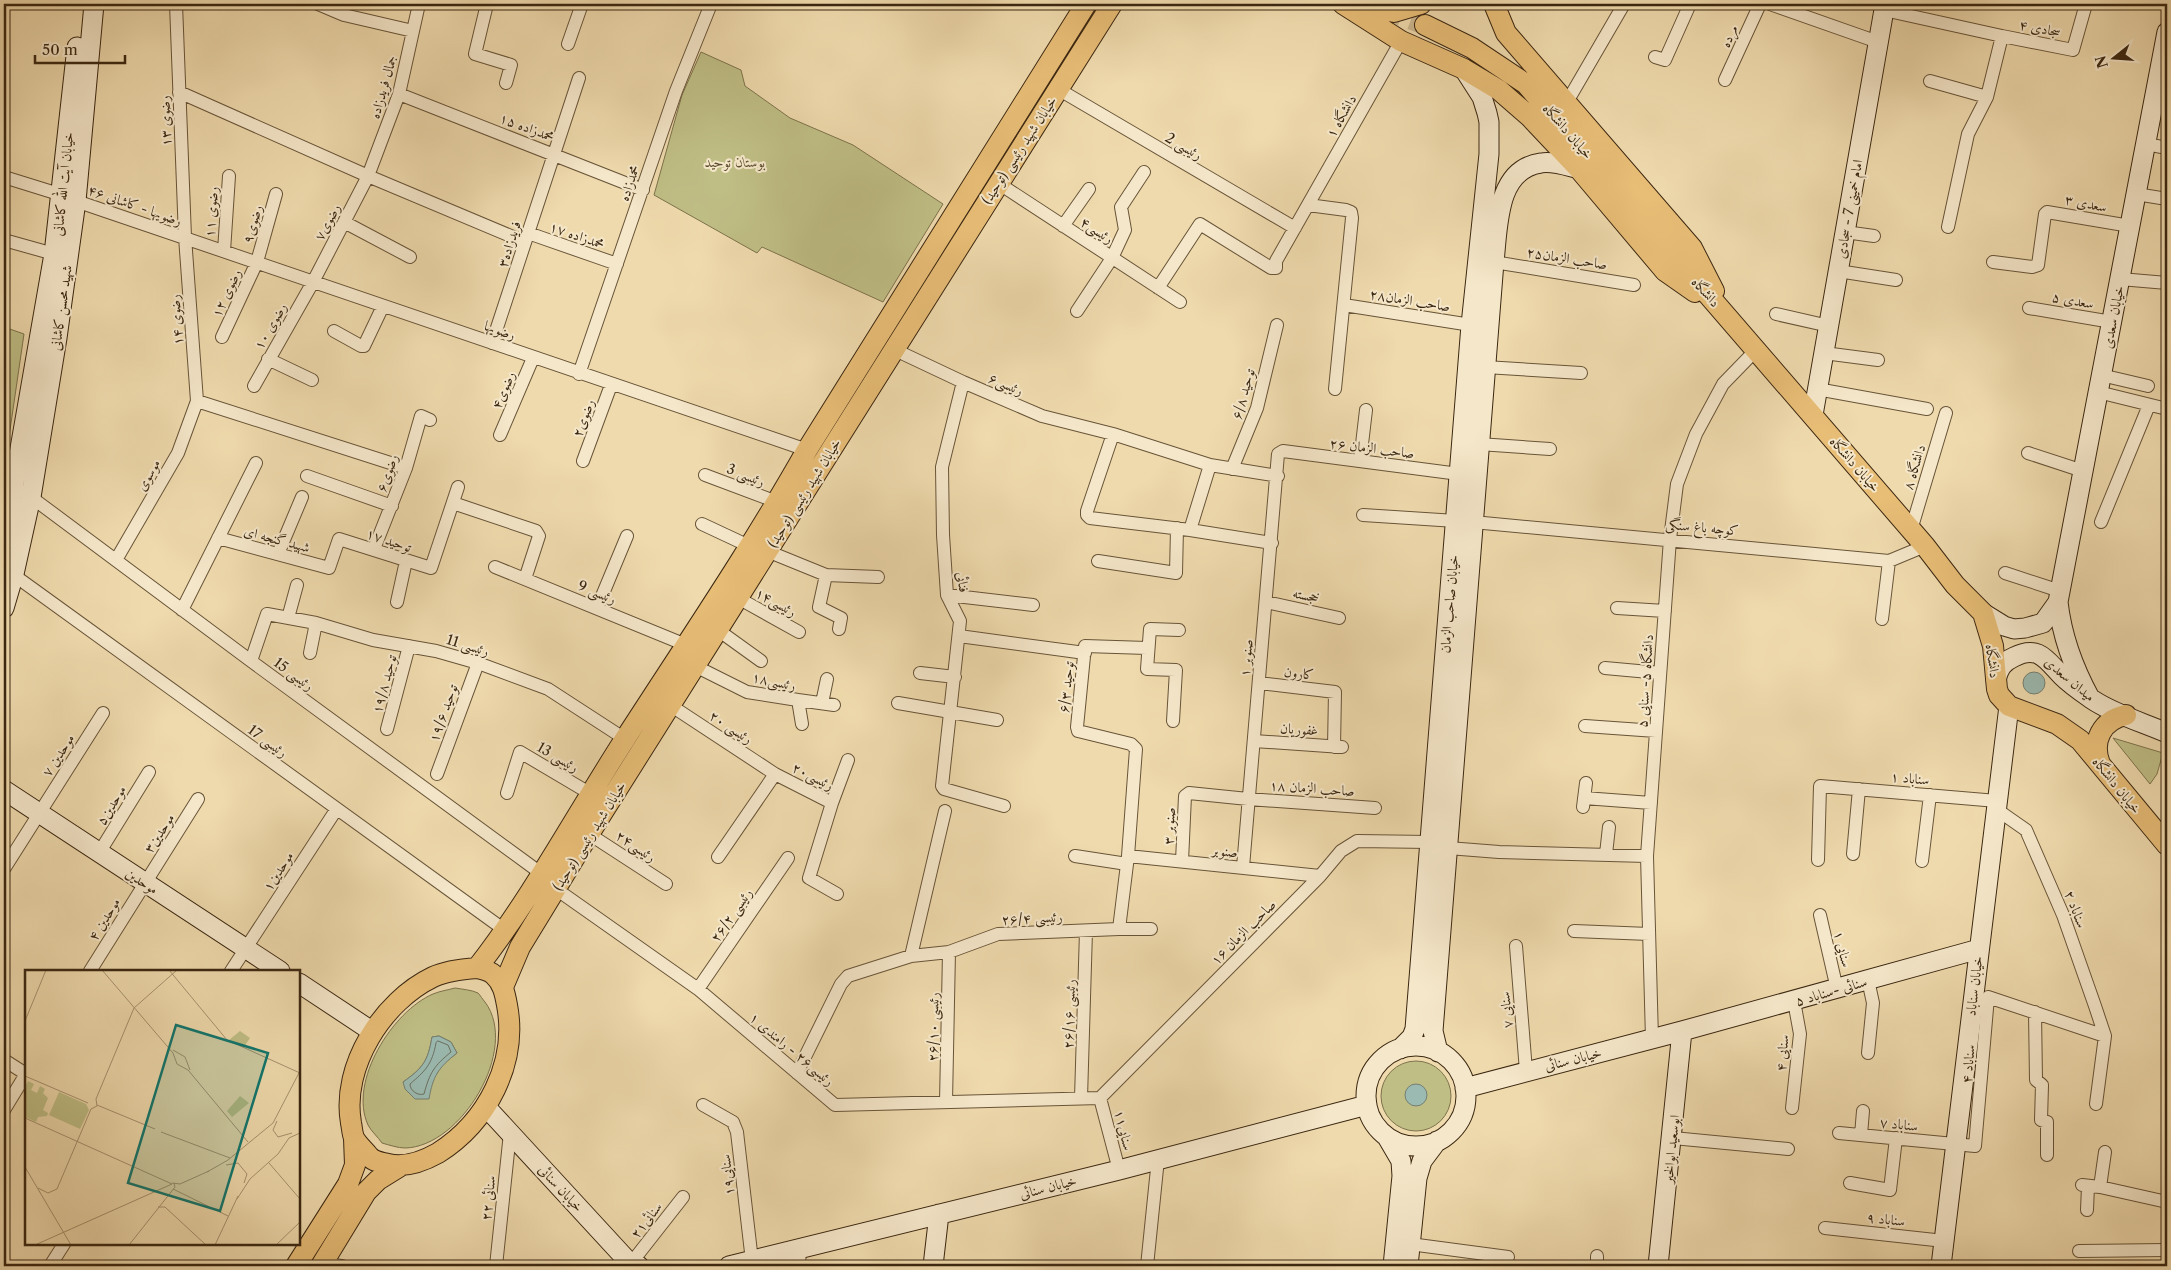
<svg xmlns="http://www.w3.org/2000/svg" width="2171" height="1270" viewBox="0 0 2171 1270" font-family="'Libre Caslon Text',Amiri,serif">
<style>
.green{fill:#bfbe85;stroke:#7d724b;fill-rule:evenodd}
.water{fill:#9bbab1;stroke:#757f71}
.lines{fill:none;stroke-linecap:round;stroke-linejoin:round}
.shore{stroke:#6b7061;stroke-width:1}
.primary-tunnel{stroke:#cbb68e;stroke-width:20;stroke-dasharray:20 10;stroke-linecap:butt}
.street-casing{stroke:#685438;stroke-width:14}
.secondary-casing{stroke:#3b2711;stroke-width:21}
.primary-casing{stroke:#3b2711;stroke-width:22}
.street{stroke:#f5e7ca;stroke-width:12}
.secondary{stroke:#f5e7ca;stroke-width:19}
.primary{stroke:#e8bd76;stroke-width:20}
.labels{text-anchor:middle;dominant-baseline:central;stroke-width:4;stroke-linejoin:round;paint-order:stroke}
.street-label{font-size:14px;fill:#3b2711;stroke:#f5e7ca}
.park-label{font-size:14px;font-style:italic;fill:#5c4d2e;stroke:#f5e7ca}
.inset-road{fill:none;stroke:#a7926f;stroke-width:1}
.view{fill:#0f766e;fill-opacity:0.15;stroke:#0f766e;stroke-width:2.5}
.inset-edge{fill:none;stroke:#3b2711;stroke-width:2.5}
</style>
<rect width="100%" height="100%" fill="#efdaad"/>
<filter id="stains"><feTurbulence type="fractalNoise" baseFrequency=".004" numOctaves="4"/><feColorMatrix values="0 0 0 0 .2 0 0 0 0 .09 0 0 0 0 .02 0 0 0 .5 -.17"/></filter>
<radialGradient id="worn" r=".72"><stop offset=".6" stop-color="#630" stop-opacity="0"/><stop offset="1" stop-color="#630" stop-opacity=".3"/></radialGradient>
<path class="green" d="M701 52 741 70 745 86 790 118 853 145 943 204 883 302 762 247 757 253 654 195 682 95Z
M4 327 24 334 4 471Z
M2113 738 2163 753 2157 774 2150 784Z
M455 988C461 989 472 990 478 993 480 995 483 1000 485 1002 520 1049 461 1147 405 1148 398 1148 389 1145 382 1143 378 1137 371 1131 368 1125 348 1081 393 1011 433 994 440 991 448 990 455 988ZM439 1036 451 1042 457 1053 442 1065 432 1081 403 1082C423 1068 428 1061 432 1037Z
M1381 1096a35 35 0 1 1 70 0a35 35 0 1 1-70 0Z"/>
<path class="water" d="M2023 683a11 11 0 1 1 22 0a11 11 0 1 1-22 0Z
M439 1036 451 1042 457 1053C438 1068 433 1076 429 1099H415L405 1089 403 1082C423 1068 428 1061 432 1037Z
M1405 1095a11 11 0 1 1 22 0a11 11 0 1 1-22 0Z"/>
<g class="lines">
<path class="shore" d="M438 1041 448 1045 451 1052C434 1066 430 1072 424 1094 418 1096 410 1091 410 1084 425 1071 432 1065 436 1043Z"/>
<path class="primary-tunnel" d="M1383 9 1425 25"/>
<defs>
<path id="street" d="M318 4 344 15 413 31
M487 4 475 54 511 65 506 83
M1770 4 1878 42
M1884 10 2002 36 2073 50 2086 4
M568 44 582 4
M1655 57 1665 60 1690 4
M1725 80 1760 4
M1930 81 1987 97
M1058 89 1295 228
M179 92 368 176 525 242
M399 94 643 190
M1567 102 1624 4
M2146 144 2167 148
M4 177 62 195
M998 183 1180 302
M2136 194 2167 199
M76 201 807 450
M1308 205 1346 210 1351 212 1352 218 1335 389
M344 222 410 257
M1063 226 1089 189
M1948 227 1968 134 1987 97 2002 36
M1845 232 1874 236
M528 233 617 264
M4 240 54 254
M224 251 229 176
M1494 262 1634 285
M1993 262 2032 267 2038 265 2045 214 2047 212 2130 226
M1838 271 1896 280
M2120 279 2167 283
M1158 288 1200 224 1271 268H1276V261L1401 41
M1344 305 1471 325
M2029 308 2112 322
M1077 311 1112 258 1125 230 1121 207 1144 172
M1776 314 1829 326
M334 331 361 346H364L383 306
M222 337 257 262 276 194
M492 343 579 78
M893 349 963 382 1042 416 1113 434 1210 465 1278 476
M1824 353 1878 360
M268 359 312 380
M1485 367 1581 373
M579 374 676 91 711 4
M2101 375 2148 386
M963 382 942 467 943 535 947 595 960 621 942 786 944 789 1004 806
M254 386 313 282 368 176 399 94 419 4
M1817 389 1927 409
M2098 392 2167 409
M197 401 406 468
M1113 434 1087 511V515L1090 518 1190 530 1272 543
M500 435 533 358
M1479 444 1550 449
M2028 453 2083 471
M583 461 611 385
M1360 461 1366 410
M1232 469 1257 408 1277 325
M705 475 777 502
M307 476 392 506
M13 486 31 497 251 661 542 874
M453 503 536 531 539 536 525 579
M1363 515 1456 521
M1473 522 1889 561 1925 546
M2101 522 2149 405
M702 524 749 546
M1190 530 1210 465
M1911 530 1946 413
M218 538 329 568 339 539 431 568 458 487
M374 549 406 468 421 416 430 420
M767 551 826 575 878 577
M278 554 302 497
M116 560 178 453 197 401 185 237 176 4
M1098 561 1176 573 1177 528
M495 567 686 645
M4 568 506 931
M2005 573 2060 591
M826 575 819 607 841 618 839 629
M947 595 1033 605
M738 598 799 632
M397 602 406 561
M1266 602 1339 618
M597 608 627 536
M1617 608 1665 611
M182 610 256 463
M288 618 297 585
M1882 619 1889 561
M718 630 761 661
M959 636 1085 653
M310 653 316 623
M251 661 267 614 316 623 373 640 436 651 478 663 548 689 625 739
M695 666 747 692 798 700 802 724
M1605 668 1660 673
M920 673 955 677
M1259 683 1335 692 1334 747
M798 700 834 705
M822 703 827 679
M898 703 997 720
M670 705 775 774 832 803 848 760
M1173 721 1176 670 1147 669 1150 629 1179 630
M1585 726 1656 731
M387 729 409 646
M1254 741 1342 747
M437 774 478 663
M507 793 520 752 591 794
M1584 798 1651 803
M832 803 809 878 837 894
M1583 807 1586 783
M1996 809 2026 830 2063 915 2095 1006 2105 1036 2096 1104
M589 834 666 884
M1448 848 1499 852 1647 856
M99 853 149 772
M1606 854 1609 827
M1853 854 1859 789
M1075 856 1127 864
M1128 856 1320 876
M718 857 775 774
M1818 860 1820 786 1997 801
M1182 861 1185 796 1189 793 1248 799 1375 808
M1922 861 1930 795
M1243 867 1278 454 1283 451 1459 474
M4 869 103 713
M556 889 698 989 835 1105 1100 1098
M1820 915 1837 989
M1119 929H1151
M1574 931 1649 934
M1516 946 1526 1071
M911 956 945 811
M90 971 198 799
M231 971 336 810
M698 989 788 858
M2035 1012 2036 1080 2042 1085 2041 1120 2047 1122V1155
M1652 1039 1647 856 1670 539 1677 484 1696 434 1723 384 1756 350
M1868 1053 1873 1003 1868 980
M4 1060 26 1074
M797 1073 841 984 848 976 911 956 949 952 998 934 1119 929 1128 856 1136 749 1131 744 1078 731 1077 727 1085 646 1147 648
M1081 1098 1086 931
M1100 1098 1320 876 1341 851 1357 841 1430 842
M1100 1098 1119 1170
M946 1102 949 952
M703 1105 733 1122 737 1132 752 1261
M1792 1108 1800 1034 1794 1001
M4 1110 26 1074
M1839 1133 1975 1146 1988 997 2105 1036
M1861 1135 1863 1111
M1673 1138 1788 1149
M1850 1183 1890 1190 1896 1138
M2082 1185 2100 1187 2167 1202
M2100 1187 2105 1152
M2087 1210 2088 1186
M1825 1228 1944 1241
M1410 1244 1508 1257
M2079 1251 2167 1250
M632 1262 683 1197
M322 1264 342 1266
M50 1266 64 1244
M496 1266 510 1133
M799 1266 800 1249
M1147 1266 1158 1159
M1597 1266V1256"/>
<path id="secondary" d="M1813 415 1885 4
M4 540 54 254 77 47
M4 608 14 574 31 497 57 338 76 201 94 4
M1983 613 2004 626 2014 629 2025 628 2043 623 2058 602
M1996 680C1999 668 2003 662 2014 657 2039 644 2047 661 2062 676 2071 685 2083 693 2093 700 2114 714 2144 723 2167 733
M2090 698C2073 667 2062 637 2058 602L2167 32
M4 790 280 971
M299 983 373 1032
M1366 1096a50 50 0 1 1 100 0a50 50 0 1 1-100 0Z
M1400 1049 1412 1037 1415 1029 1471 325 1489 154V122L1487 113 1482 97 1464 69
M1438 1052 1433 1031 1494 262C1498 227 1496 169 1541 163 1553 161 1567 166 1579 169
M1465 1088 1682 1031 1979 949
M486 1107 626 1259 639 1266
M1387 1137 1401 1161 1402 1176 1393 1266
M729 1266 1119 1170 1367 1105
M933 1266 939 1214
M1408 1266 1417 1178 1422 1161 1437 1141
M1658 1266 1682 1031
M1941 1266 2009 706"/>
<path id="primary" d="M1343 4 1401 41 1464 69 1499 90 1530 117 1579 169 1665 271 1695 292
M1494 4 1506 33 1692 248 1714 291
M1352 5 1394 12 1421 4
M1425 25 1472 48 1526 84 1925 546 1955 585 1983 613 1993 646 1997 689 1999 695 2009 706 2057 724 2080 740 2167 845
M2100 764C2091 741 2102 720 2126 715
M477 968C533 896 576 815 625 739 687 643 751 549 807 450L1086 4
M477 968C482 969 490 971 494 975 503 983 505 994 507 1005 518 1063 487 1122 438 1153 422 1162 405 1168 388 1164 380 1162 373 1162 368 1155 364 1150 357 1144 354 1138 352 1133 352 1127 351 1123 341 1066 383 1001 433 977 446 971 463 969 477 968Z
M503 987 520 947 589 834 1112 4
M296 1266 348 1184 355 1165 354 1138
M321 1266 366 1192 378 1180 399 1167"/>
</defs>
<use href="#street" class="street-casing"/>
<use href="#secondary" class="secondary-casing"/>
<use href="#primary" class="primary-casing"/>
<use href="#street" class="street"/>
<use href="#secondary" class="secondary"/>
<use href="#primary" class="primary"/>
</g>
<g class="labels">
<g class="street-label">
<text transform="translate(2040 28) rotate(11)">سجادی ۴</text>
<text transform="translate(1729 36) rotate(-65)">مرده</text>
<text transform="translate(383 87) rotate(-74)">جمال فریدزاده</text>
<text transform="translate(1341 116) rotate(-60)">دانشگاه ۱</text>
<text transform="translate(165 121) rotate(-92)">رضوی ۱۳</text>
<text transform="translate(527 127) rotate(21)">محمدزاده ۱۵</text>
<text transform="translate(1568 131) rotate(49)">خیابان دانشگاه</text>
<text transform="translate(1184 146) rotate(30)">رئیسی 2</text>
<text transform="translate(1019 150) rotate(-57)">خیابان شهید رئیسی (توحید)</text>
<text transform="translate(629 183) rotate(-71)">محمدزاده</text>
<text transform="translate(63 184) rotate(-84)">خیابان آیت الله کاشانی</text>
<text transform="translate(2086 203) rotate(11)">سعدی ۳</text>
<text transform="translate(135 205) rotate(19)">رضویها - کاشانی ۴۶</text>
<text transform="translate(1849 209) rotate(-80)">امام خمینی 7 - سجادی</text>
<text transform="translate(211 212) rotate(-86)">رضوی ۱۱</text>
<text transform="translate(327 222) rotate(-62)">رضوی۷</text>
<text transform="translate(252 224) rotate(-74)">رضوی۹</text>
<text transform="translate(1097 230) rotate(33)">رئیسی۴</text>
<text transform="translate(577 235) rotate(19)">محمدزاده ۱۷</text>
<text transform="translate(509 244) rotate(-72)">فریدزاده۳</text>
<text transform="translate(1567 258) rotate(9)">صاحب الزمان۲۵</text>
<text transform="translate(1706 292) rotate(48)">دانشگاه</text>
<text transform="translate(226 293) rotate(-65)">رضوی ۱۲</text>
<text transform="translate(1410 300) rotate(9)">صاحب الزمان۲۸</text>
<text transform="translate(2073 300) rotate(10)">سعدی ۵</text>
<text transform="translate(61 308) rotate(-82)">شهید محسن کاشانی</text>
<text transform="translate(2113 317) rotate(-79)">خیابان سعدی</text>
<text transform="translate(176 320) rotate(-94)">رضوی ۱۴</text>
<text transform="translate(270 326) rotate(-60)">رضوی ۱۰</text>
<text transform="translate(500 330) rotate(19)">رضویها</text>
<text transform="translate(1006 384) rotate(23)">رئیسی۶</text>
<text transform="translate(503 390) rotate(-67)">رضوی۴</text>
<text transform="translate(1243 394) rotate(-74)">توحید ۶/۸</text>
<text transform="translate(583 418) rotate(-70)">رضوی۲</text>
<text transform="translate(1372 448) rotate(7)">صاحب الزمان ۲۶</text>
<text transform="translate(1855 464) rotate(49)">خیابان دانشگاه</text>
<text transform="translate(1914 467) rotate(-73)">دانشگاه ۸</text>
<text transform="translate(387 473) rotate(-71)">رضوی۶</text>
<text transform="translate(148 475) rotate(-60)">موسوی</text>
<text transform="translate(746 475) rotate(21)">رئیسی 3</text>
<text transform="translate(804 493) rotate(-58)">خیابان شهید رئیسی (توحید)</text>
<text transform="translate(1702 527) rotate(5)">کوچه باغ سنگی</text>
<text transform="translate(277 539) rotate(15)">شهید گنجه ای</text>
<text transform="translate(389 540) rotate(19)">توحید ۱۷</text>
<text transform="translate(963 582) rotate(81)">فنائی</text>
<text transform="translate(597 592) rotate(22)">رئیسی 9</text>
<text transform="translate(1306 595) rotate(12)">خجسته</text>
<text transform="translate(776 602) rotate(29)">رئیسی۱۴</text>
<text transform="translate(1449 604) rotate(-85)">خیابان صاحب الزمان</text>
<text transform="translate(468 645) rotate(17)">رئیسی 11</text>
<text transform="translate(1246 658) rotate(-85)">صنوبر ۱</text>
<text transform="translate(1993 661) rotate(82)">دانشگاه</text>
<text transform="translate(1299 673) rotate(7)">کارون</text>
<text transform="translate(294 674) rotate(36)">رئیسی 15</text>
<text transform="translate(2070 679) rotate(40)">میدان سعدی</text>
<text transform="translate(774 681) rotate(12)">رئیسی۱۸</text>
<text transform="translate(1645 681) rotate(-86)">دانشگاه ۵- سنایی ۵</text>
<text transform="translate(384 684) rotate(-75)">توحید ۱۹/۸</text>
<text transform="translate(1066 687) rotate(-84)">توحید ۶/۳</text>
<text transform="translate(443 713) rotate(-70)">توحید ۱۹/۶</text>
<text transform="translate(731 727) rotate(33)">رئیسی ۲۰</text>
<text transform="translate(1299 729) rotate(4)">غفوریان</text>
<text transform="translate(268 741) rotate(36)">رئیسی 17</text>
<text transform="translate(58 755) rotate(-57)">موحدین ۷</text>
<text transform="translate(558 757) rotate(30)">رئیسی 13</text>
<text transform="translate(813 776) rotate(27)">رئیسی۲۰</text>
<text transform="translate(1910 778) rotate(5)">سناباد ۱</text>
<text transform="translate(2117 785) rotate(51)">خیابان دانشگاه</text>
<text transform="translate(1312 788) rotate(4)">صاحب الزمان ۱۸</text>
<text transform="translate(111 805) rotate(-59)">موحدین۵</text>
<text transform="translate(1169 826) rotate(-87)">صنوبر ۳</text>
<text transform="translate(159 833) rotate(-57)">موحدین۳</text>
<text transform="translate(589 836) rotate(-58)">خیابان شهید رئیسی (توحید)</text>
<text transform="translate(636 846) rotate(34)">رئیسی۲۴</text>
<text transform="translate(1225 851) rotate(6)">صنوبر</text>
<text transform="translate(278 871) rotate(-57)">موحدین۱</text>
<text transform="translate(142 881) rotate(33)">موحدین</text>
<text transform="translate(2076 909) rotate(69)">سناباد ۲</text>
<text transform="translate(731 915) rotate(-55)">رئیسی ۲۶/۲</text>
<text transform="translate(1032 918) rotate(-3)">رئیسی ۲۶/۴</text>
<text transform="translate(104 919) rotate(-58)">موحدین ۴</text>
<text transform="translate(1243 932) rotate(-45)">صاحب الزمان ۱۶</text>
<text transform="translate(1843 949) rotate(76)">سنایی ۱</text>
<text transform="translate(1974 986) rotate(-83)">خیابان سناباد</text>
<text transform="translate(1831 991) rotate(-16)">سنائی -سناباد ۵</text>
<text transform="translate(1506 1010) rotate(-95)">سنایی ۷</text>
<text transform="translate(1069 1014) rotate(-88)">رئیسی ۲۶/۱۶</text>
<text transform="translate(933 1027) rotate(-89)">رئیسی ۲۶/۱۰</text>
<text transform="translate(792 1049) rotate(40)">رئیسی۲۶ - رامندی ۱</text>
<text transform="translate(1782 1053) rotate(-85)">سنایی ۴</text>
<text transform="translate(1573 1059) rotate(-14)">خیابان سنائی</text>
<text transform="translate(1968 1064) rotate(-85)">سناباد ۴</text>
<text transform="translate(1899 1124) rotate(6)">سناباد ۷</text>
<text transform="translate(1124 1130) rotate(76)">سنایی۱۱</text>
<text transform="translate(1671 1149) rotate(-84)">ابوسعید ابوالخیر</text>
<text transform="translate(727 1175) rotate(-96)">سنایی۱۹</text>
<text transform="translate(1048 1187) rotate(-14)">خیابان سنائی</text>
<text transform="translate(561 1188) rotate(47)">خیابان سنائی</text>
<text transform="translate(488 1198) rotate(-84)">سنائی ۲۲</text>
<text transform="translate(1886 1219) rotate(6)">سناباد ۹</text>
<text transform="translate(646 1220) rotate(-52)">سنائی٢١</text>
</g>
<g class="park-label">
<text x="735" y="162">بوستان توحید</text>
</g>
</g>
<g transform="translate(25 970)">
<rect width="275" height="275" fill="#efdaad"/>
<path d="M215 61 225 68 219 77 204 70ZM3 111 9 114 6 120 12 123 15 116 20 119 18 123 23 128 18 140 23 143 22 146 13 147 11 152 0 147V117ZM34 122 61 134 64 140 55 159 24 145ZM215 126 224 133 207 147 202 141Z" fill="#bfbe85"/>
<path class="inset-road" d="M77 0 148 83 152 94 163 100 223 172M144 0 202 70 275 103M0 51 21 0M148 80 160 87 165 100M0 106 63 133M72 135 130 159M66 139 72 136 71 129 109 38 152 0M0 148 147 214M252 151 248 160 253 167 267 163M136 162 205 188M244 193 275 229M201 195 213 193 222 204 219 213M0 197 46 275M182 202 203 190 248 153 275 101M147 213 155 214 184 201M13 218 23 223 32 219 66 139M148 219 203 246M212 229 225 209 253 184 264 168 275 163M133 237H140L181 275M10 275 147 214M104 275 150 217 149 213M190 275 213 226M251 275 275 252"/>
<path class="view" d="M151 55 243 83 195 241 103 213Z"/>
<rect width="275" height="275" class="inset-edge"/>
</g>
<rect width="2171" height="1270" fill="none" stroke="#efdaad" stroke-width="20"/>
<rect x="5" y="5" width="2161" height="1260" fill="none" stroke="#3b2711" stroke-width="2.5"/>
<rect x="10" y="10" width="2151" height="1250" fill="none" stroke="#3b2711"/>
<g transform="translate(2114 58) rotate(253)" stroke="#f5e7ca" stroke-width="4" paint-order="stroke">
<path d="M0-4L9 19L0 12L-9 19Z" fill="#3b2711"/>
<text y="-8" font-size="14" font-weight="bold" text-anchor="middle" fill="#3b2711">N</text>
</g>
<path d="M35 55v8h90v-8" fill="none" stroke="#3b2711" stroke-width="2.5"/>
<text x="42" y="55" font-size="15" fill="#3b2711" stroke="#f5e7ca" stroke-width="4" paint-order="stroke">50 m</text>
<rect width="100%" height="100%" filter="url(#stains)"/>
<rect width="100%" height="100%" fill="url(#worn)"/>
</svg>
